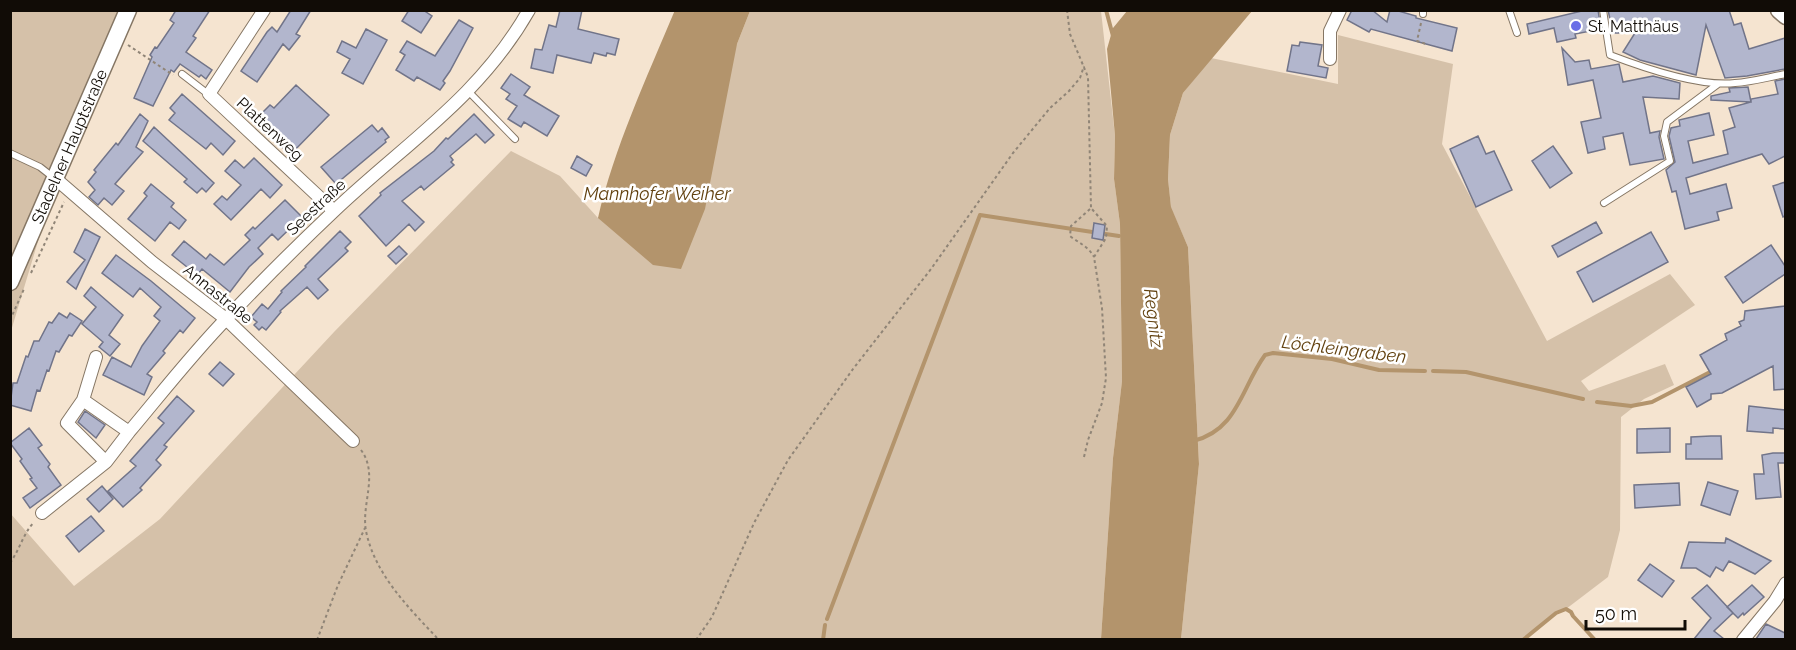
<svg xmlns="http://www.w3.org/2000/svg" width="1796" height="650" viewBox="0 0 1796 650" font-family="Raleway,sans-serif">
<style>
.green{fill:#d5c1a9}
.water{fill:#b3946c}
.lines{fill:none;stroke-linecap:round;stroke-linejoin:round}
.stream{stroke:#b3946c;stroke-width:4}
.building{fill:#b2b6cd;stroke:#717489;stroke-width:1.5}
.service-casing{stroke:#857664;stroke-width:8}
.minor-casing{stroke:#857664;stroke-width:14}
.secondary-casing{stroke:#857664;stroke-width:19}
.path{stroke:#908577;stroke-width:2;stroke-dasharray:3 3;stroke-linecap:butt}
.service{stroke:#fff;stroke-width:6}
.minor{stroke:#fff;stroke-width:12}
.secondary{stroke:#fff;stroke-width:16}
.poi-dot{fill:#6a6ee7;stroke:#fff;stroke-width:2}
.labels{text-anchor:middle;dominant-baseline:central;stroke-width:5;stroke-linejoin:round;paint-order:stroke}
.poi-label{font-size:16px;fill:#110c06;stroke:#fff;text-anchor:start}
.street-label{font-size:16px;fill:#110c06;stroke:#fff}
.water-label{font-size:18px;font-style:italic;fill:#62410f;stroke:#fff}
</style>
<rect width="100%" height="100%" fill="#f5e4d0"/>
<path class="green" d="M11 11H128L58 175 11 331Z
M750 11H1101L1115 136 1114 179 1120 224 1122 381 1113 458 1101 639H11L10 513 74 586 160 519 334 332 511 151 560 176 598 218 737 44Z
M1338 35 1453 64 1442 144 1547 341 1670 274 1695 305 1581 381 1589 391 1665 364 1674 385 1644 399 1621 417 1620 530 1608 577 1566 609 1556 613 1523 639H1181L1199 464 1188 247 1171 208 1168 179 1170 135 1183 93 1211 58 1338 84Z"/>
<path class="water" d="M675 10 750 11 737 44 705 209 681 269 653 265 598 218C614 148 647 77 675 10Z
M1127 11H1252L1183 93 1170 135 1168 179 1171 207 1188 247 1199 464 1181 639H1101L1113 458 1122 381 1120 224 1114 179 1115 136 1107 49 1113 28Z"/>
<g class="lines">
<path class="stream" d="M1106 10 1113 36
M1433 371 1466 372 1583 399
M1597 402 1631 406 1652 402 1714 370
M1193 441C1238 430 1241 388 1265 355L1273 353 1332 359 1379 370 1425 371
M827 619 980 215 1119 236
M823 640 825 625
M1523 640 1556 613 1566 609 1571 612 1573 616 1595 640"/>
</g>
<path class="building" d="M176 10H210L193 36 196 38 186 52 212 70 206 79 201 75 199 77 180 64 174 72 171 70 153 106 134 98 152 57 150 55 155 47 157 48 174 23 170 20Z
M291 10H311L296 34 300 36 289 50 283 44 257 82 241 71 267 32 272 27 277 32Z
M409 10H423L432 16 421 33 402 21Z
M560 10H582L578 29 619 39 615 55 607 53 606 56 594 53 591 63 557 55 553 73 531 68 535 49 542 50 549 25 556 27Z
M1352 10H1372L1387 22 1390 10H1395L1416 16V18L1457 28 1452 51 1371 29 1369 32 1347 20Z
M1586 10H1598L1601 29 1575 34 1576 38 1557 42 1554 28 1529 34 1527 24Z
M1608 10H1729L1734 25 1741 23 1749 49 1785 38V69L1747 76 1725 78 1706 25 1696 75 1640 60 1623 52 1635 33H1613Z
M459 20 473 28 450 71 443 81 445 83 440 90 417 77 414 81 396 70 405 55 400 52 407 41 435 56Z
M366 29 387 40 363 84 342 73 350 59 337 52 342 41 356 48Z
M1300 42 1322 45 1318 66 1328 68 1326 78 1287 71 1292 45 1299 46Z
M1562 48 1575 62 1589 60 1591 69 1619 64 1623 82 1653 76 1680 83 1679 99 1643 97 1650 133 1660 131 1659 137 1664 159 1630 165 1623 133 1603 137 1605 149 1588 153 1581 122 1601 118 1593 80 1568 85Z
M511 74 530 87 524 95 559 116 547 136 524 122 521 127 508 119 517 106 506 99 510 94 501 88Z
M1785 79V156L1769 164 1762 154 1686 178 1690 194 1726 184 1732 208 1717 212 1719 220 1685 229 1676 191 1672 192 1666 170 1675 162 1669 136 1671 128 1680 126 1679 120 1709 113 1714 135 1688 141 1693 163 1728 154 1723 131 1735 127 1729 108 1751 102V99L1778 94 1775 81Z
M296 85 329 115 290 155 255 120 270 105 274 108Z
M1748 87 1751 102 1711 100V96L1730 92 1729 88Z
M182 94 235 141 223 155 211 143 206 149 169 120 175 113 170 108Z
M140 114 148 121 136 147 143 152 115 184 124 191 112 205 104 198 98 205 89 197 95 190 88 182 96 172 94 170 116 143 118 145Z
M474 114 494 135 485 143 476 134 450 156 453 160 451 162 454 165 424 190 421 186 402 201 424 222 415 231 409 224 386 246 359 216 381 195 380 193 434 151 446 138 448 139Z
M372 125 378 132 382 128 389 137 385 140 386 142 336 184 321 167Z
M154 127 214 183 206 192 202 188 197 193 184 182 187 179 143 141Z
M1478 136 1486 154 1494 151 1512 190 1476 207 1450 149Z
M1553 146 1572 173 1550 188 1532 161Z
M577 156 592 165 586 176 571 168Z
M254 158 282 185 270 198 261 189 231 220 214 204 222 196 227 200 241 185 225 171 235 160 244 168Z
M1785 182V216L1783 217 1773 186Z
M151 184 174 203 171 207 186 220 179 229 170 222 155 241 128 219 147 196 144 193Z
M285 200 302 217 278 240 272 234 258 248 263 254 249 267 230 292 202 269 197 275 172 255 184 241 206 259 210 254 224 265 250 240 245 235 253 227 255 229Z
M1596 222 1602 233 1558 257 1552 246Z
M1094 223 1105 225 1103 240 1092 238Z
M85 229 100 237 76 289 67 282 85 260 74 252Z
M340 231 351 242 345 248 348 251 318 279 328 290 318 299 307 287 280 311 281 312 266 330 262 327 259 330 254 325 257 322 251 317 262 304 268 309 282 292 281 291 306 267 305 266Z
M1651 232 1668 262 1593 302 1577 272Z
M1771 245 1785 266V274L1743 303 1725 277Z
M399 246 407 254 396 264 388 256Z
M116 255 151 281 195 318 183 333 180 330 163 351 165 353 147 374 152 377 144 395 103 375 112 357 131 367 142 346 160 321 154 316 161 307 140 288 133 297 102 273Z
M91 287 123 315 109 335 120 344 110 356 99 347 103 342 82 324 96 307 84 296Z
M1785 306V389L1774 390 1773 366 1722 393 1711 394V399L1697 407 1686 387 1711 374 1700 355 1727 340 1725 334 1741 326 1739 322 1744 320 1745 311Z
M59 313 67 318 70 313 82 321 72 336 69 335 59 352 56 351 49 371 47 370 40 391 37 390 31 411 10 405 13 383H17L26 356 28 357 34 341H39L49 322 52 323Z
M220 362 234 374 223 386 209 374Z
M177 396 194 411 164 445 167 447 156 460 161 465 140 488 142 490 123 507 108 491 136 466 130 461 164 423 158 418Z
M1749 406 1785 410V429L1773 428V433L1747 431Z
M85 411 105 425 96 438 78 422Z
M29 428 42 445 38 448 50 464 48 467 61 485 30 508 23 498 37 488 30 479 32 478 20 461 22 459 10 443Z
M1670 428V452L1637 453V429Z
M1711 436H1721L1722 459H1686V444H1691V437Z
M1773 453H1785V463H1778L1781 497 1756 499 1754 474H1764L1762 455Z
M1708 482 1738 491 1730 515 1701 505Z
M1679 483 1680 505 1635 508 1634 485Z
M102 486 113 499 99 512 87 499Z
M91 516 104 531 79 552 66 536Z
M1726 538 1771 561 1755 574 1729 561 1723 571 1716 567 1710 577 1696 568H1681L1689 542 1725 543Z
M1650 564 1674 581 1662 597 1638 580Z
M1707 585 1733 613 1714 631 1724 639H1694L1711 618 1692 598Z
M1752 585 1764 597 1744 615 1743 613 1738 618 1727 607Z
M1766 624 1785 633V639H1756Z"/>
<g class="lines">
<defs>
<path id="service" d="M1509 10 1517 33
M1603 10 1610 55C1644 68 1699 87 1735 83 1752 82 1769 77 1786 74
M1423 14V10
M182 74 208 94
M468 91 515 139
M10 153 40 167 54 178
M1604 203 1670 161 1664 136 1667 122 1718 84"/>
<path id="minor" d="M264 10 209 94 334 211
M1330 59V31L1340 10
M56 179 152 262 226 319 353 441
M83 400 129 432 106 462 67 423 83 400 96 357
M129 432C161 394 192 354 227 318 261 282 297 246 333 212 403 145 479 98 529 10
M42 513 106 462
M1743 640 1775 601 1786 583"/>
<g id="secondary">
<path d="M1779 10 1786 16"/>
<path id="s1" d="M10 282 128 10"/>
</g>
</defs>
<use href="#service" class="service-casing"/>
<use href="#minor" class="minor-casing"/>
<use href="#secondary" class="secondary-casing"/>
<path class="path" d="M1067 10 1070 34 1088 77 1091 208
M1421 23 1417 41 1426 44
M128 45 173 75
M31 273 64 202
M10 320 24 289
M361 450C379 474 361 504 366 531 375 575 409 608 439 640
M1084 457 1088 440 1102 403 1106 378 1102 308 1094 257 1106 238 1107 226 1091 208 1071 226 1070 236C1079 243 1089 247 1094 257
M10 563C20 549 23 534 34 522
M317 640 338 585 365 528
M696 640 712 617 754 523 788 460 853 369 931 269 1013 153 1050 108 1069 91 1080 78 1084 66"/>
<use href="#service" class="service"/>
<use href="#minor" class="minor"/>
<use href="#secondary" class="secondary"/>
</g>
<circle class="poi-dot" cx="1576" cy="26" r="6"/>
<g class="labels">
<g class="poi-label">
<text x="1588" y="26">St. Matthäus</text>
</g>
<g class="street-label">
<text transform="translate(270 129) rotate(43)">Plattenweg</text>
<text stroke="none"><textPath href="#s1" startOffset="148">Stadelner Hauptstraße</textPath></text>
<text transform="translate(316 207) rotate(-43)">Seestraße</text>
<text transform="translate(218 294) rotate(39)">Annastraße</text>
</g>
<g class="water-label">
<text x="657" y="193">Mannhofer Weiher</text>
<text transform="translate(1154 318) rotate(83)">Regnitz</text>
<text transform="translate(1344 349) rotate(7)">Löchleingraben</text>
</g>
</g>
<rect width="1796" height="650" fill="none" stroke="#110c06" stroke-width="24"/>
<path d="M1586 620v9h99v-9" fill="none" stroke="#110c06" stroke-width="3"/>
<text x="1595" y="620" font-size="18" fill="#110c06" stroke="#ffffff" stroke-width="4.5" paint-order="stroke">50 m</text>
</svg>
